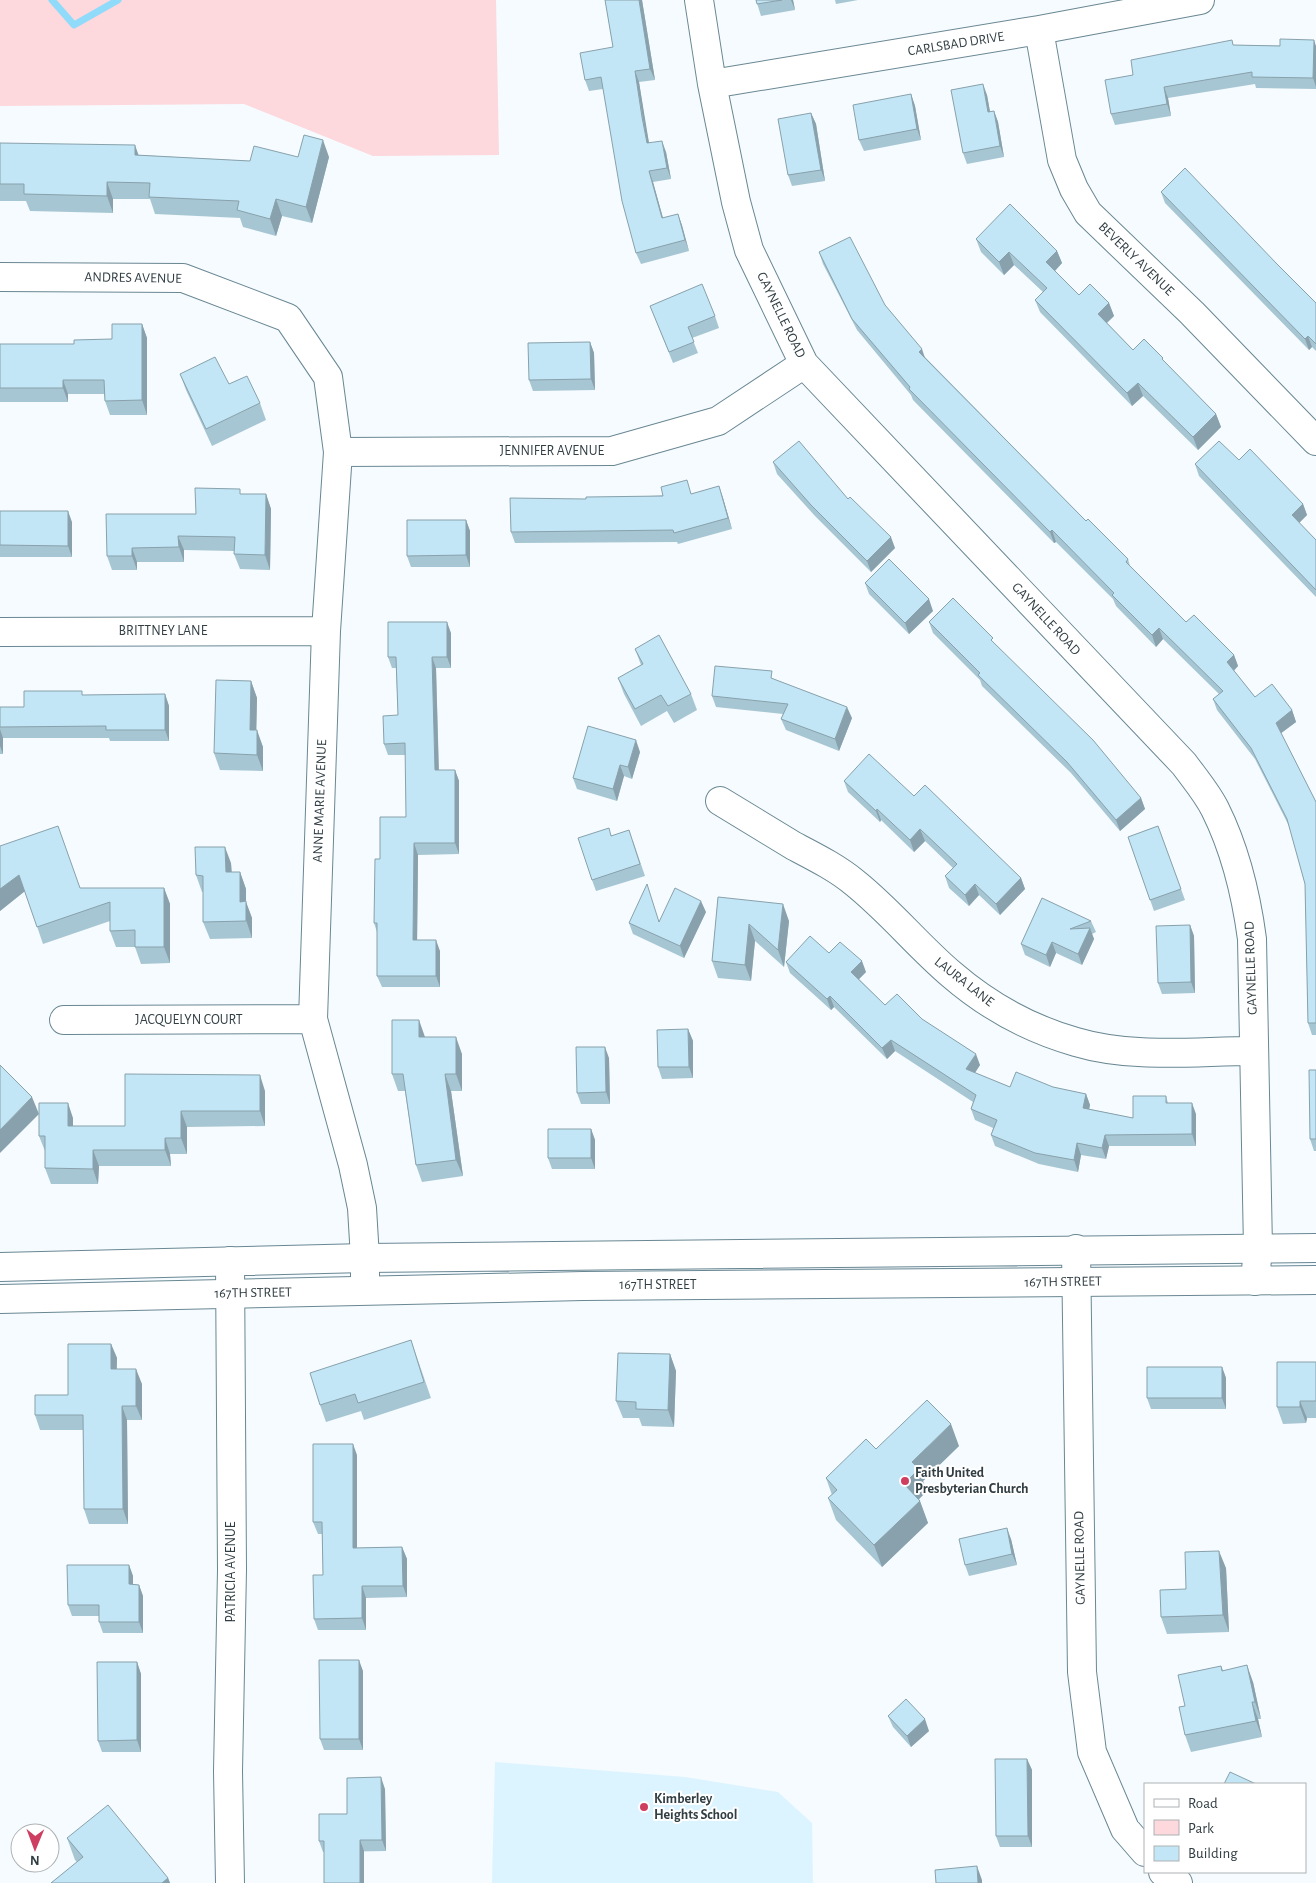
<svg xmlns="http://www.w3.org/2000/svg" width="1316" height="1883" viewBox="0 0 1316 1883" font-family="'Alegreya Sans',sans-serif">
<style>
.built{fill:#dcf4ff}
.green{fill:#fdd8dc}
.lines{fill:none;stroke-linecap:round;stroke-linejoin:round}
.stream{stroke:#90dbf9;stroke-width:7}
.minor-casing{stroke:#698793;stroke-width:30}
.major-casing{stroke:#698793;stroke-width:30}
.minor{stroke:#fff;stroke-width:28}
.major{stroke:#fff;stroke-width:28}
.wall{fill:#a7c6d3}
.shaded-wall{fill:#88a1ac}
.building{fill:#c2e6f5;stroke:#88a1ac}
.poi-dot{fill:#cd3e61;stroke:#fff;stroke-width:2}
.labels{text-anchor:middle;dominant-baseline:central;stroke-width:4;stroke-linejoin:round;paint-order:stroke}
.street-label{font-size:14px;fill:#313e43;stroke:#fff}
.poi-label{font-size:14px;font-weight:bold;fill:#313e43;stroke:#fff;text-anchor:start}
</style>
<rect width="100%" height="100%" fill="#f5fbfe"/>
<path class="built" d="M495 1762 685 1777 778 1792 812 1823 813 1883H492Z"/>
<path class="green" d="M0 0H496L499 155 373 156 244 104 0 106Z"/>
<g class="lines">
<path class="stream" d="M52 0 74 25 118 0"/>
<defs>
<path id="minor" d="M699 0 712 84 736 202 749 250 804 364 1184 764C1195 779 1207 793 1215 809 1235 849 1246 894 1252 939L1258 1248 1255 1281
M1039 30 1062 160 1074 189 1088 213 1192 313 1316 441
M712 84 1039 30 1200 0
M0 277 183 278 288 318 328 377 338 452 326 631 313 1019 353 1165 362 1208 365 1258V1290
M338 452 612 451 718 421 804 364
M0 632 326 631
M720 801C745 816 769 831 794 846 815 857 837 868 855 883 890 911 918 946 951 974 988 1006 1030 1029 1076 1042 1133 1059 1195 1051 1253 1051
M64 1020 313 1019
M1076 1249 1082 1672 1092 1752 1125 1829 1145 1852
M1163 1872 1178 1883
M230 1883 228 1771 232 1570 230 1261"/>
<path id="major" d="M0 1267 365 1258 1316 1248
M0 1299 583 1286 1316 1280"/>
</defs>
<use href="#minor" class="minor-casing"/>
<use href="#major" class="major-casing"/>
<use href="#minor" class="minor"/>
<use href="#major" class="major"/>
</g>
<path class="wall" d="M605 0H642L655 80 639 82 646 128 649 143 666 152 671 179 653 182 663 218 678 214 689 251 641 264 636 253 603 89 589 91 585 80 613 47Z
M756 0H793L795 10 761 16Z
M835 0H858L836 4Z
M1234 45 1316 46V89L1256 88 1255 84 1168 98 1171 116 1115 125 1111 114 1133 75Z
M911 94 915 106 921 140 864 151 859 140Z
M987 95 990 112 994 111 998 122 1004 157 967 164 963 153Z
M811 113 816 124 825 181 792 186 788 175Z
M0 143 139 155 250 161 298 157H329L312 223 282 216 276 236 243 227 240 218 155 214 150 199H113V213L30 211 26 201H0Z
M1161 192 1277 264 1316 303V351L1312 347 1309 350 1165 203Z
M976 239 1057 251 1062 263 1055 271 1079 295 1109 303 1114 316 1107 323 1133 350 1165 362 1216 414 1221 427 1198 450 1143 396 1132 406 1040 312 1035 300 1043 292 1014 265 1004 275 981 252Z
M819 252 885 305 925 357 1086 521 1128 559 1130 566 1186 622 1234 655 1238 666 1234 671 1255 697 1292 710 1296 722 1281 733 1316 802V1035H1312L1308 1023 1305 884 1289 826 1255 759 1217 710 1213 699 1219 694 1163 639 1156 647 1116 606 1113 599 1056 542 1054 543 913 400 911 395 857 330 823 264Z
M650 306 715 316 719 328 692 338 698 353 673 363Z
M142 324 147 338V415H110L105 401 104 394H68V402H0V344H74L112 339Z
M590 342 594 353 595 390 533 391 529 380Z
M180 374 229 384 260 403 266 420 212 446 186 390Z
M1239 460 1303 504 1307 515 1299 523 1316 540V597L1199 476 1195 464Z
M773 462 848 499 895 548 871 572 815 516 777 474Z
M719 486 723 498 732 529 678 544 677 542 515 543 511 532 586 499 692 494Z
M242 494H266L271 509 270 570 240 569 234 554V551L184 550V562H137V570H112L107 556 196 514Z
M0 511 72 522V557H0Z
M466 520 470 531V567H411L407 556Z
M865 583 933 611 909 634 869 594Z
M929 622 995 644 1141 798 1145 809 1120 831 1071 773 982 686 980 680 933 633Z
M451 633V668H436L439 770H455L459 781V854L418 855 417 940 440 951V987H382L377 976V932L374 923 380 859 406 817V755H388L384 744 398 715 396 668H392L388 657Z
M635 649 691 694 697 710 674 723 667 711 641 726 624 694 618 678 641 665Z
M774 679 852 718 839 751 786 730 781 719 783 714 716 707 712 696Z
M251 681 257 698 256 730 263 747V771L220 770 214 753Z
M165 694 169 706V741H110L109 738H3V754H0V707H24L84 695Z
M640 752 632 779 624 776 617 801 577 789 573 778Z
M844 781 914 796 1021 878 1025 889 1000 915 979 895 969 906 949 888 945 876 953 868 925 841 914 852 881 820 880 822 848 792Z
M1158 826 1185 900 1154 911 1128 837Z
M611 835 633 841 645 876 596 891 592 880Z
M0 846 80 888H164L170 904V963L141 964 135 947H116L110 931V921L43 944 25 891 0 911Z
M231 863 232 872H240L246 889V902L252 918V938L210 939 203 922V892H202L196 875Z
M718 897 789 921 784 967 755 941 751 981 718 978 712 961Z
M706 912 684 958 633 934 629 923 660 921Z
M1091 921 1096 932 1092 934 1094 939 1082 965 1056 953 1050 967 1025 955 1021 944Z
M1190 925 1194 936 1195 993 1162 994 1158 983Z
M829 953 866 972 859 979 885 1005 922 1019 980 1065 975 1073 1010 1087H1053L1086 1094 1090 1105 1089 1109 1133 1118 1166 1096 1168 1103 1196 1114V1146H1109L1106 1159 1081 1155 1078 1172 1039 1164 995 1146 991 1135 993 1128 975 1120 971 1109 973 1102 895 1051 887 1059 834 1007 831 1010 790 973 786 962Z
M688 1029 693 1041V1078L662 1079 658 1067Z
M425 1037 462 1054V1091H451L463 1176 422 1182 416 1165 405 1091H398L392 1074Z
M609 1058 610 1104H581L577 1093Z
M1316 1070V1151H1314L1310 1139Z
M125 1074 265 1091V1126L187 1127V1154H170L171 1166H99L98 1184H51L45 1168V1151L39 1136 73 1118V1126H125Z
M591 1129 595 1140V1169H552L548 1158Z
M411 1340 431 1398 364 1420 361 1411 326 1422 320 1405Z
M111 1344 117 1358V1369L142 1384V1420H127L128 1524H89L84 1509 83 1430H40L35 1415 68 1395Z
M670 1354 676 1371 674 1427 642 1426 639 1418H623L616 1401Z
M1316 1362V1418H1307L1306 1423 1283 1424 1277 1407Z
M1222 1367 1226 1378V1409H1151L1147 1398Z
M959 1446 923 1481 927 1491 919 1499 928 1523 882 1567 836 1520 828 1498 832 1495 826 1478 876 1449Z
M357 1455V1548L402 1547 407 1559V1597L366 1598V1630H318L314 1619 323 1575 322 1534H318L313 1522Z
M1011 1539 1017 1565 969 1576 965 1565Z
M129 1565 133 1576V1584L139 1585 143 1596V1633H103L99 1622V1616H72L68 1605Z
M1226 1568 1229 1632 1167 1634 1161 1617 1186 1589Z
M137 1662 141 1674V1752H102L98 1741Z
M1221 1666 1223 1670 1253 1682 1261 1719H1258L1262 1737 1191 1752 1185 1735V1706Z
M363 1671V1750H324L320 1739Z
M888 1716 929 1731 911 1747 893 1727Z
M1027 1759 1032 1770V1847H1000L996 1836Z
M385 1789 386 1851 323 1852 319 1841 347 1814Z
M67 1838 168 1878 170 1883H51L77 1862 75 1860Z"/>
<path class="shaded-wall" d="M639 0H642L655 80 650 69Z
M791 0H793L795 10Z
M1314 40 1316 46V87L1313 78Z
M635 71 639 82 651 155 647 143Z
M983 84 987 95 992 123 988 112Z
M1164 87 1168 98 1171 116 1167 104Z
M911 94 915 106 921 140 917 129Z
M994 111 998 122 1004 157 1000 146Z
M811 113 816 124 825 181 821 170Z
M323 140 329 157 312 223 306 207Z
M662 141 666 152 671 179 667 168Z
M135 145 141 162 135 155Z
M649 171 653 182 666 229 662 218Z
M107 182 113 199V213L107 196Z
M276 199 282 216 276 236 270 219Z
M678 214 682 225 689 251 685 240Z
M1057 251 1062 263 1051 275 1046 262Z
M1009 252 1014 265 1004 275 999 262Z
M1109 303 1114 316 1102 327 1098 314Z
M142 324 147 338V415L142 400Z
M1308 336 1312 347 1309 350 1305 339Z
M590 342 594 353 595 390 591 379Z
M922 349 926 361 919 352Z
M63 380 68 394V402L63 388Z
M1138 383 1143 396 1132 406 1127 393Z
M1216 414 1221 427 1198 450 1193 437Z
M719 486 723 498 732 529 728 518Z
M266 494 271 509 270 570 265 555Z
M1303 504 1307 515 1296 526 1292 515Z
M68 511 72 522V557L68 546Z
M466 520 470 531V567L466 555Z
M1052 530 1056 542 1054 543 1050 532Z
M178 536 184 550V562L179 547Z
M891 537 895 548 871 572 867 561Z
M132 548 137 562V570L132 556Z
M929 599 933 611 909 634 905 623Z
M447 622 451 633V668L447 657Z
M1159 628 1163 639 1156 647 1152 635Z
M1234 655 1238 666 1231 673 1227 662Z
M432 657 436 668 439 781 435 770Z
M251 681 257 698 256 747 250 730Z
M165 694 169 706V741L165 730Z
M847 707 852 718 839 751 835 739Z
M1292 710 1296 722 1280 734 1276 723Z
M0 729 3 738V754L0 746Z
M257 730 263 747V771L257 755Z
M636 740 640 752 632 779 628 767Z
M620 765 624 776 617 801 613 789Z
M455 770 459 781V854L455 843Z
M1141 798 1145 809 1120 831 1116 820Z
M877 809 881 820 880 822 876 811Z
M920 829 925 841 914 852 910 840Z
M414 843 418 855 417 951 413 940Z
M225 847 231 863 232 889 226 872Z
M240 872 246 889V902L252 918V938L240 902Z
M19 875 25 891 0 911V889Z
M1021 878 1025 889 1000 915 996 904Z
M975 884 979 895 969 906 965 895Z
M164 888 170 904V963L164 947Z
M701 901 706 912 684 958 680 946Z
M783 904 789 921 784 967 778 950Z
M749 924 755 941 751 981 745 965Z
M1190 925 1194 936 1195 993 1191 982Z
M1090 928 1094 939 1082 965 1078 954Z
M436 940 440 951V987L436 976Z
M1052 942 1056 953 1050 967 1046 955Z
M862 961 866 972 855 983 851 972Z
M830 996 834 1007 831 1010 827 999Z
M419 1020 425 1037H419Z
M688 1029 693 1041V1078L689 1067Z
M456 1037 462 1054V1091L456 1074Z
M891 1040 895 1051 887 1059 882 1048Z
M605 1047 609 1058 610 1104 606 1092Z
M976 1054 980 1065 970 1080 966 1069Z
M445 1074 451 1091 463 1176 456 1160Z
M260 1075 265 1091V1126L260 1111Z
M1086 1094 1090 1105 1087 1119 1083 1108Z
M32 1097 39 1114 0 1153V1130Z
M68 1103 73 1118V1142L68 1126Z
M1192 1103 1196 1114V1146L1192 1134Z
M181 1111 187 1127V1154L181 1138Z
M591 1129 595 1140V1169L591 1158Z
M1105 1135 1109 1146 1106 1159 1102 1148Z
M165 1138 170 1154 171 1166 165 1150Z
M1077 1143 1081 1155 1078 1172 1074 1160Z
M93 1150 99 1166 98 1184 93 1169Z
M111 1344 117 1358 116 1383 111 1369Z
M670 1354 676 1371 674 1427 668 1410Z
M1222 1367 1226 1378V1409L1222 1398Z
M136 1369 142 1384V1420L136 1406Z
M1300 1401 1307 1418 1306 1423 1300 1407Z
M122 1406 127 1420 128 1524 123 1509Z
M951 1424 959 1446 923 1481 927 1491 912 1506 904 1484 912 1462Z
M353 1444 357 1455V1559L353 1548Z
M920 1501 928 1523 882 1567 874 1545Z
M1007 1528 1011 1539 1017 1565 1012 1554Z
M402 1547 407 1559V1597L403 1586Z
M1219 1551 1226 1568 1229 1632 1223 1615Z
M129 1565 133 1576V1596L129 1584Z
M139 1585 143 1596V1633L139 1622Z
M362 1586 366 1598V1630L362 1618Z
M359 1660 363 1671V1750L359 1739Z
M137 1662 141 1674V1752L137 1740Z
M1247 1665 1253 1682 1261 1719 1255 1702Z
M1252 1702 1258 1719 1262 1737 1256 1721Z
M925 1719 929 1731 911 1747 907 1736Z
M1027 1759 1032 1770V1847L1028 1836Z
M381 1777 385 1789 386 1851 382 1840Z
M360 1840 364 1851V1883H360Z
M977 1866 982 1880V1883H978Z
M168 1878 170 1883H162Z"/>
<path class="building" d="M605 0H639L650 69 635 71 642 117 647 143 662 141 667 168 649 171 662 218 678 214 685 240 636 253 622 201 601 77 585 80 580 53 613 47Z
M756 0H782L757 4Z
M1280 39 1314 40 1313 78 1252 77V72L1164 87 1167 104 1111 114 1105 80 1133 75 1131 60 1232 40 1233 45 1280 46Z
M983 84 988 112 994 111 1000 146 963 153 951 90Z
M911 94 917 129 859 140 853 105Z
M811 113 821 170 788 175 778 119Z
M304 135 323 140 306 207 276 199 270 219 237 210 239 201 149 197 150 183 107 182V196L24 194V184H0V143L135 145V155L250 161 254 146 298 157Z
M1185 168 1277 264 1316 303V344L1308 336 1305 339 1161 192Z
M1010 204 1057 251 1046 262 1079 295 1090 284 1109 303 1098 314 1133 350 1144 339 1163 358 1162 359 1216 414 1193 437 1138 383 1127 393 1035 300 1047 288 1009 252 999 262 976 239Z
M850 237 885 305 922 349 919 352 1086 521 1088 519 1128 559 1126 562 1186 622 1194 615 1234 655 1227 662 1255 697 1272 684 1292 710 1276 723 1316 802V1023H1308L1305 884 1287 819 1251 748 1213 699 1223 691 1159 628 1152 635 1112 595 1114 593 1052 530 1050 532 909 389 910 387 852 319 819 252Z
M702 284 715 316 688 327 694 342 669 352 650 306Z
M112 324H142V400L105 401 104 380H63V388H0V344H74V340L112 339Z
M590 342 591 379 529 380 528 343Z
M215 357 229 384 247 376 260 403 206 429 180 374Z
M799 441 848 499 850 497 891 537 867 561 811 505 773 462Z
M1219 441 1239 460 1250 449 1303 504 1292 515 1316 540V590L1195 464Z
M687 480 691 494 719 486 728 518 674 533 673 530 511 532 510 498 586 499V497L663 496 661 487Z
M195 488 240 489V494H266L265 555 234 554 235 537 178 536 179 547 132 548V556H107L106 514H196Z
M0 511H68V546L0 545Z
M407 520H466V555L407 556Z
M889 559 929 599 905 623 865 583Z
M953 598 993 638 991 640 1093 740 1141 798 1116 820 1067 762 978 675 980 673 929 622Z
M388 622H447V657H432L435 770H455V843H414L413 940H436V976H377V923H374L375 859H380V817H406L405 743 384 744 383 716 398 715 396 657H388Z
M659 635 691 694 668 706 661 695 635 709 618 678 643 664 635 649Z
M715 666 772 671 771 678 847 707 835 739 781 719 788 704 712 696Z
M216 680 251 681 250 730H257V755L214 753Z
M24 691H82V695L165 694V730H106V726L0 727V707H24Z
M588 726 636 740 628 767 620 765 613 789 573 778Z
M869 754 914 796 925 785 1021 878 996 904 975 884 965 895 945 876 957 864 920 829 910 840 877 809 876 811 844 781Z
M58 826 80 888H164V947H135V930L110 931V902L37 927 19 875 0 889V846Z
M1158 826 1181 889 1150 900 1128 837Z
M609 828 611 836 629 830 640 864 592 880 578 838Z
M195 847H225L226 872H240V902L246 901V921L203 922V876L196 875Z
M647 884 659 922 675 888 701 901 680 946 629 923Z
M718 897 783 904 778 950 749 924 745 965 712 961Z
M1042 898 1091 921 1070 929 1090 928 1078 954 1052 942 1046 955 1021 944Z
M1190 925 1191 982 1158 983 1156 926Z
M810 936 829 953 840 942 862 961 851 972 885 1005 897 994 922 1019 976 1054 966 1069 1010 1087 1016 1072 1053 1087 1086 1094 1083 1108 1133 1118V1096H1166V1103H1192V1134L1105 1135 1102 1148 1077 1143 1074 1160 1035 1153 991 1135 997 1120 971 1109 976 1095 891 1040 882 1048 830 996 827 999 786 962Z
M392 1020H419V1037H456V1074H445L456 1160 416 1165 403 1074H392Z
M688 1029 689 1067H658L657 1030Z
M576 1047H605L606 1092 577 1093Z
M0 1065 32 1097 0 1130Z
M1309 1070H1316V1139H1310Z
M125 1074 260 1075V1111H181V1138H165V1150H93V1169L45 1168V1136H39V1103H68V1126H125Z
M548 1129H591V1158H548Z
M411 1340 424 1382 358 1403 355 1394 320 1405 310 1373Z
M68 1344H111V1369H136V1406H122L123 1509H84L83 1415H35V1395H68Z
M618 1353 670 1354 668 1410 636 1409V1402L616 1401Z
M1277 1362H1316V1401H1300V1407H1277Z
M1147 1367H1222V1398H1147Z
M927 1400 951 1424 912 1462 919 1469 904 1484 920 1501 874 1545 828 1498 837 1490 826 1478 866 1439 876 1449Z
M313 1444H353V1548L402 1547 403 1586H362V1618L314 1619 313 1575H323L322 1522H313Z
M1007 1528 1012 1554 965 1565 959 1539Z
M1219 1551 1223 1615 1161 1617 1160 1590 1186 1589 1185 1552Z
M67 1565H129V1584L139 1585V1622H99V1605H68Z
M319 1660H359V1739H320Z
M97 1662H137V1740L98 1741Z
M1247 1665 1255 1702H1252L1256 1721 1185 1735 1179 1707 1185 1706 1178 1675 1221 1666 1222 1671Z
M906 1699 925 1719 907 1736 888 1716Z
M995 1759H1027L1028 1836H996Z
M1230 1772 1256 1784H1224Z
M381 1777 382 1840H360V1883H324V1841H319V1814H347V1778Z
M108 1805 168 1878 162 1883H51L83 1857 67 1838Z
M977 1866 978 1883H936L935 1870Z"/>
<g class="poi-dot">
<circle cx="905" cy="1481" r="5"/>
<circle cx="644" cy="1807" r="5"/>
</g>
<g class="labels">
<g class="street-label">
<text transform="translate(956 44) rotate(-9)">CARLSBAD DRIVE</text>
<text transform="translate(1136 259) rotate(44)">BEVERLY AVENUE</text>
<text transform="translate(133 278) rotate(1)">ANDRES AVENUE</text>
<text transform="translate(781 315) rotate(64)">GAYNELLE ROAD</text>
<text x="552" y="451">JENNIFER AVENUE</text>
<text transform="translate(1046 619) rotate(47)">GAYNELLE ROAD</text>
<text x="163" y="631">BRITTNEY LANE</text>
<text transform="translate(320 801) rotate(-88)">ANNE MARIE AVENUE</text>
<text transform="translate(1251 968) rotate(-92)">GAYNELLE ROAD</text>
<text transform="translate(964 982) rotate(38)">LAURA LANE</text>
<text x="189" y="1020">JACQUELYN COURT</text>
<text transform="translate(1063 1282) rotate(-1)">167TH STREET</text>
<text x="658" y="1285">167TH STREET</text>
<text transform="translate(253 1293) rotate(-1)">167TH STREET</text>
<text transform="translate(1080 1558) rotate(-91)">GAYNELLE ROAD</text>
<text transform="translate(231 1572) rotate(-90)">PATRICIA AVENUE</text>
</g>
<g class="poi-label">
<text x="915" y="1473">Faith United<tspan x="915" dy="16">Presbyterian Church</tspan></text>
<text x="654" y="1799">Kimberley<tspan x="654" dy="16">Heights School</tspan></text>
</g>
</g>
<rect x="1144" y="1783" width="162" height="90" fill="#ffffff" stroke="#adb2b4"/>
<rect x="1154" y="1799" width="25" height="8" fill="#ffffff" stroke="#adb2b4"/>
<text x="1188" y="1808" font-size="15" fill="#313e43">Road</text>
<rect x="1154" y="1820" width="25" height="15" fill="#fdd8dc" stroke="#adb2b4"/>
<text x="1188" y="1833" font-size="15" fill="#313e43">Park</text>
<rect x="1154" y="1846" width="25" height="15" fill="#c2e6f5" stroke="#adb2b4"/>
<text x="1188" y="1858" font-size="15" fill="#313e43">Building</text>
<g transform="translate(35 1848) rotate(181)"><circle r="24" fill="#ffffff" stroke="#adb2b4"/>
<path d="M0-4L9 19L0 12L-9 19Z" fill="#cd3e61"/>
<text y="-8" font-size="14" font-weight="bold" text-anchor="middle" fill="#313e43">N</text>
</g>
</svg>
